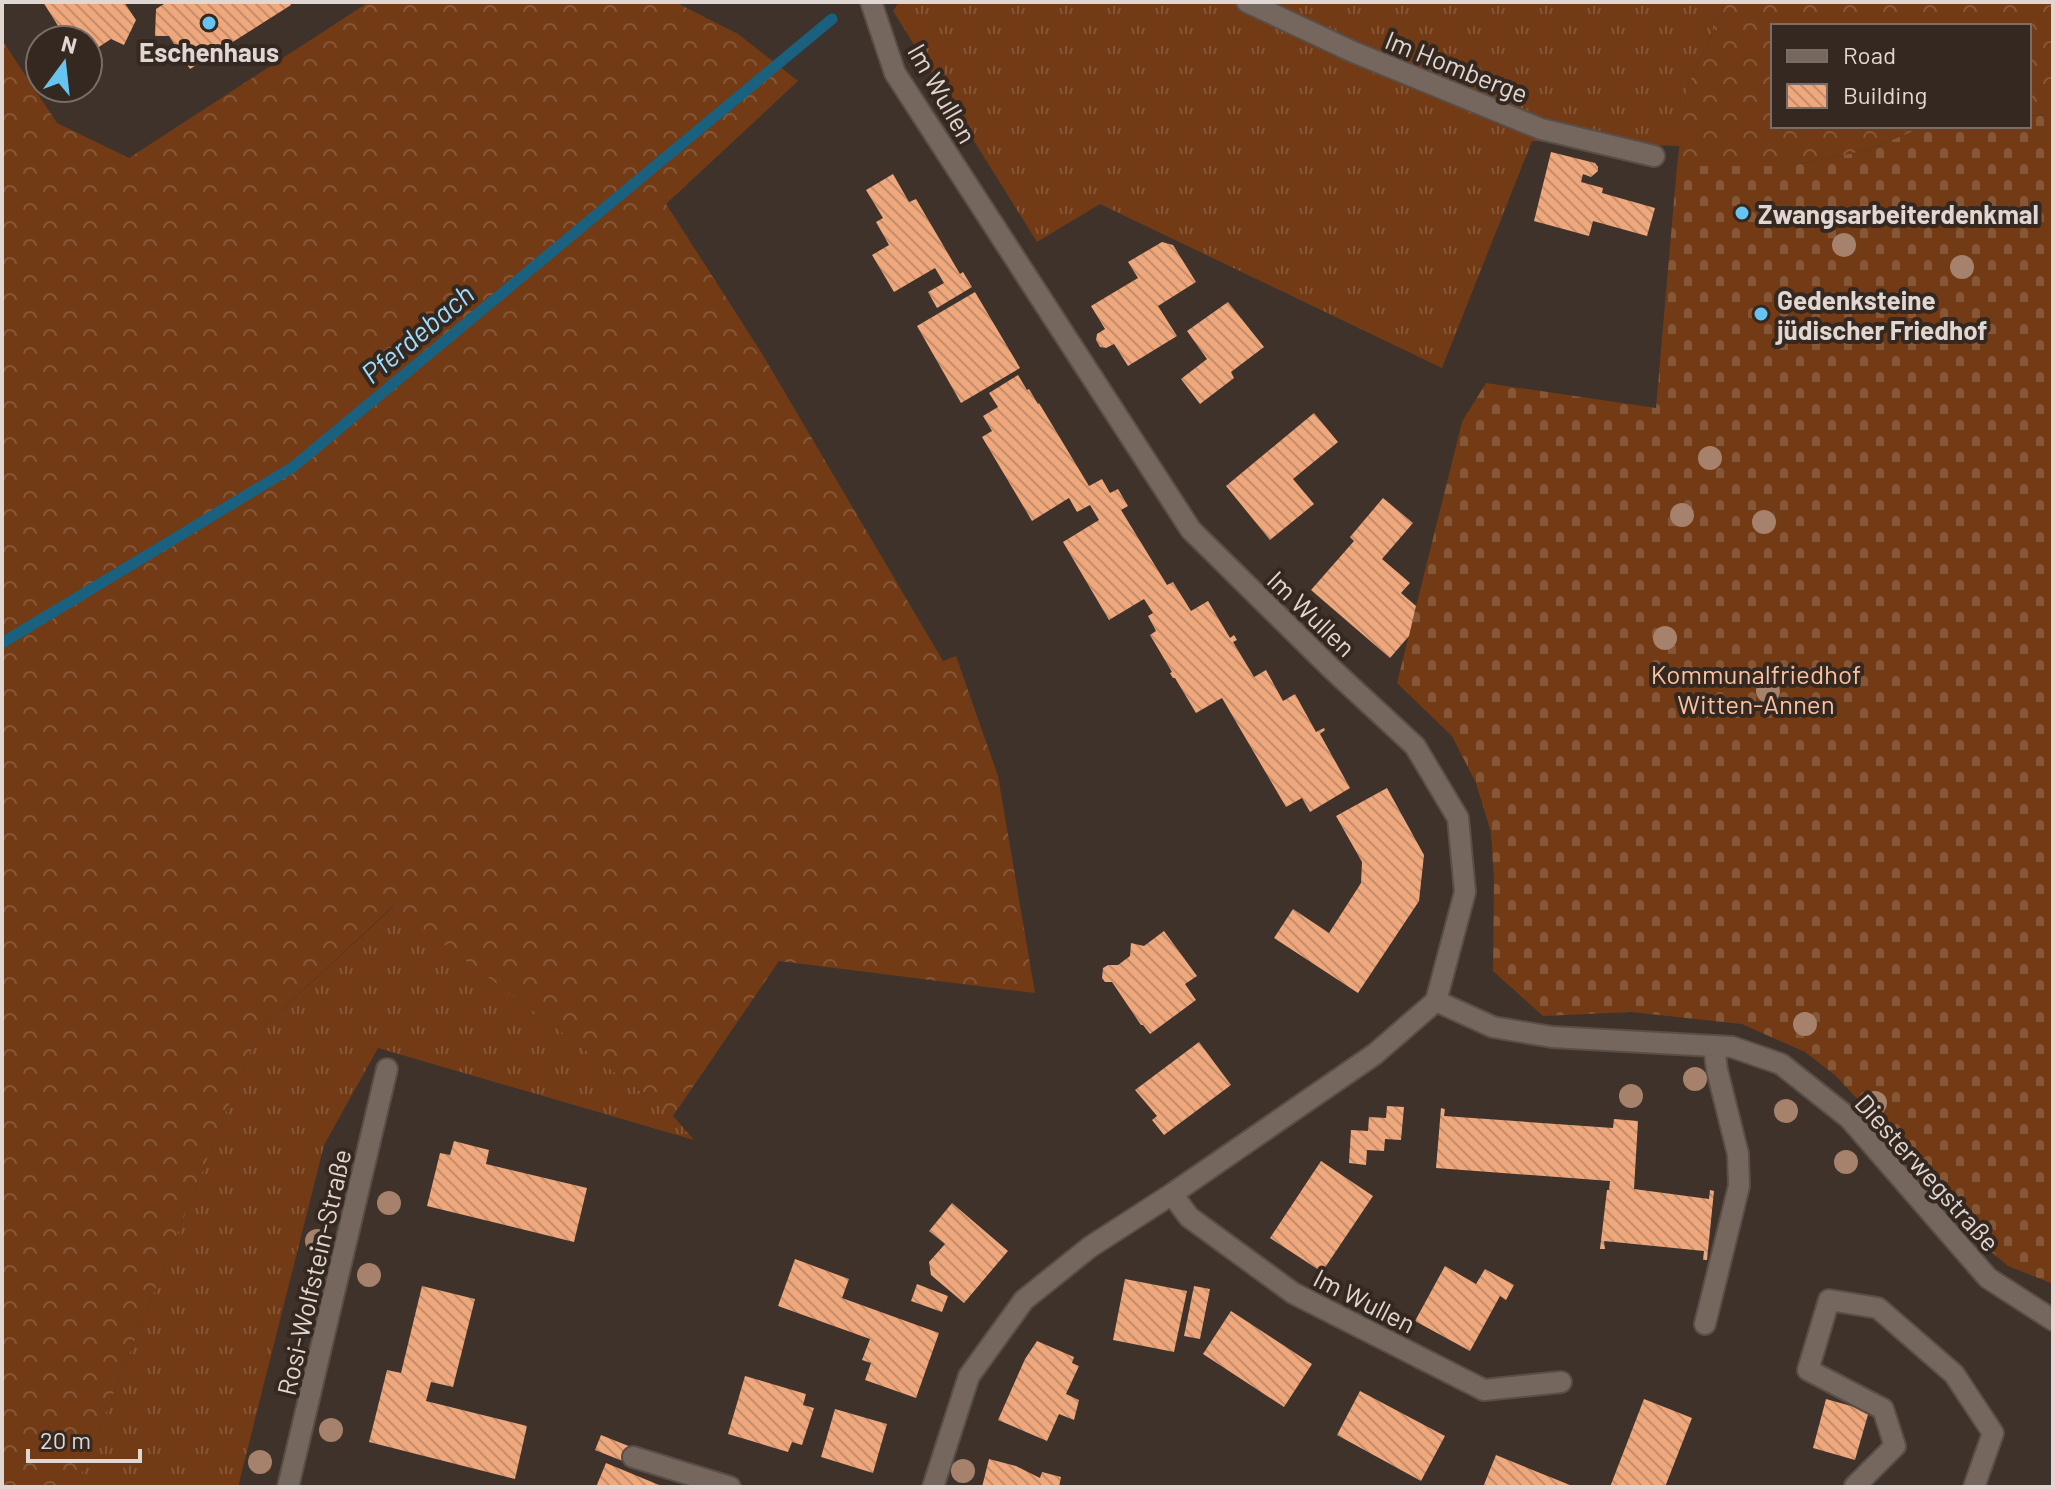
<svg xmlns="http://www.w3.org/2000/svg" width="2055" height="1489" viewBox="0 0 2055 1489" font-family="Barlow,sans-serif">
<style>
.grass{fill:url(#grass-tufts)}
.forest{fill:url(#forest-crowns)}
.cemetery{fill:url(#cemetery-stones)}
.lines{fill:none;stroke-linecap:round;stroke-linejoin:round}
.stream{stroke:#19617e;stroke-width:11}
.building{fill:url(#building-back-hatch)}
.service-casing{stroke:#594e48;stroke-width:24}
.minor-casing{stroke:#594e48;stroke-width:24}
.service{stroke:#75665e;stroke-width:20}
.minor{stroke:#75665e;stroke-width:20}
.tree{fill:#a6816b}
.poi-dot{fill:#67c4f0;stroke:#342820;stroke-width:3}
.labels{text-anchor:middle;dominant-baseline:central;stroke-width:8;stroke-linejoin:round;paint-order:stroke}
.poi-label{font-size:26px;font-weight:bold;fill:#e0d7d2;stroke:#342820;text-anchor:start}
.street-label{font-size:26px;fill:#e0d7d2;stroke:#342820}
.park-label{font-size:26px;fill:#fbc2a1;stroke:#342820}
.water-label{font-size:28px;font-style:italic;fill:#9ddeff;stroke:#342820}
</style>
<defs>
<pattern id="grass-tufts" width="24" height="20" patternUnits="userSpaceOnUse" patternTransform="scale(2)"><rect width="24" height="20" fill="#723b15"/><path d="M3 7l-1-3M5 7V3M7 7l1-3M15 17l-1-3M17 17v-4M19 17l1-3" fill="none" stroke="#865736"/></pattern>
<pattern id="forest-crowns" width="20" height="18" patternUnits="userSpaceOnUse" patternTransform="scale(2)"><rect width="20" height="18" fill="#723b15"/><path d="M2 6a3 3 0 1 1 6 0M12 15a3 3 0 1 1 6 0" fill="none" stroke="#865736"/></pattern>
<pattern id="cemetery-stones" width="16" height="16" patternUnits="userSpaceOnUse" patternTransform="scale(2)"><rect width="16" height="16" fill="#723b15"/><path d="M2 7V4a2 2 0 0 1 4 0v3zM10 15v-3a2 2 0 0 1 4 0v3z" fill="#865736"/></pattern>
<pattern id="building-back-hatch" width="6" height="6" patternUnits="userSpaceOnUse" patternTransform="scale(2)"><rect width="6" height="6" fill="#efa77c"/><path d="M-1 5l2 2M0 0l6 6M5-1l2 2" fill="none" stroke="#c48d6d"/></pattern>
</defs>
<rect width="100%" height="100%" fill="#3f322a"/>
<path class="grass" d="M899 2H1727L1687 87 1680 146 1532 141 1442 368 1100 204 1037 242 893 11Z
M394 906 673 1116 694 1140 378 1048 324 1145 238 1487H76L258 1032Z"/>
<path class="forest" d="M369 2H675L738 34 798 81 666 204 761 352 943 661 956 656 998 776 1035 993 779 961 673 1116 393 906 258 1032 76 1487H2V40L57 123 129 158Z
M1727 2H2053V113L2029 116V26H1773V126H1927L1864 151 1789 166H1677L1687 87Z"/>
<path class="cemetery" d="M2053 113V1284L2008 1266 1988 1249 1963 1225 1874 1117 1836 1076 1805 1052 1742 1024 1631 1012 1543 1016 1493 971 1494 880 1491 832 1476 783 1452 736 1397 683 1462 422 1486 383 1656 408 1677 166H1789L1864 151 1927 126H2029V116Z"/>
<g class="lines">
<path class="stream" d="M2 643 293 467 832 19"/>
</g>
<path class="building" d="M43 2H124L136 20 124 45 111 39 88 54V40H67Z
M167 2H289L291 5 190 69 169 36H155L156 9Z
M1551 152 1595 163 1598 167V171L1591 177 1583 174 1581 182 1603 188 1602 193 1655 208 1647 236 1593 221 1589 236 1534 221Z
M893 174 909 202 916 199 960 274 963 272 972 287 937 308 928 292 944 283 935 268 894 292 872 255 889 245 876 222 883 218 866 190Z
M1162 242 1173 245 1196 282 1158 306 1177 336 1128 366 1114 344 1106 348 1100 347 1096 340 1097 334 1105 329 1091 306 1138 278 1128 262Z
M975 292 1020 368 961 403 917 326Z
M1228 302 1264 347 1231 372 1234 378 1200 404 1181 379 1207 359 1187 331Z
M1018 375 1027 390 1029 389 1038 404 1039 403 1089 486 1102 479 1110 493 1118 489 1128 506 1121 510 1167 585 1173 582 1191 611 1208 601 1230 638 1234 635 1237 640 1233 642 1254 677 1266 670 1283 701 1295 694 1316 732 1324 728 1325 730 1320 734 1350 788 1310 812 1302 798 1286 807 1222 698 1196 713 1175 678H1173L1171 675 1170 673 1172 672 1150 635 1156 631 1148 616 1153 613 1144 599 1109 620 1063 542 1099 520 1090 505 1077 512 1069 498 1032 521 982 437 992 431 983 416 998 407 989 393Z
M1314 413 1338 442 1293 479 1314 504 1270 540 1226 486Z
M1383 498 1413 523 1382 559 1410 583 1401 593 1416 606 1409 636 1390 658 1311 590 1354 541 1350 537Z
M1387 788 1424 855 1419 901 1358 993 1274 938 1293 909 1329 933 1361 883 1362 862 1336 816Z
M1164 931 1197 976 1185 984 1196 1000 1150 1034 1143 1025H1141L1112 982H1105L1102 978 1103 968 1108 965H1118L1130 956 1131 943 1144 946Z
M1199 1042 1231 1085 1164 1135 1152 1120 1157 1116 1135 1090Z
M1387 1106 1404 1107 1401 1140 1385 1139 1384 1151 1367 1150 1366 1165 1349 1163 1351 1130 1368 1131 1369 1117 1386 1118Z
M1441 1108 1445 1109 1444 1116 1613 1128 1614 1119 1638 1121 1634 1189 1709 1199 1710 1190 1714 1191 1707 1260H1703L1704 1251 1604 1241 1605 1249H1600L1607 1190H1609L1610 1181 1436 1168Z
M454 1141 489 1150 486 1164 587 1188 574 1242 427 1206 440 1153 450 1155Z
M1321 1161 1373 1196 1322 1272 1270 1238Z
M952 1203 1008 1251 964 1303 931 1275 929 1262 945 1244 929 1231Z
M795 1259 849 1279 842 1298 939 1333 916 1398 865 1380 871 1363 862 1360 870 1339 778 1306Z
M1445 1266 1476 1284 1485 1269 1514 1285 1506 1300 1500 1296 1470 1351 1415 1321Z
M1125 1279 1187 1291 1174 1352 1113 1340Z
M917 1284 948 1296 942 1312 911 1301Z
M422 1286 475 1299 453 1387 431 1382 426 1401 527 1426 515 1479 369 1442 387 1370 401 1373Z
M1194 1286 1210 1289 1200 1339 1184 1336Z
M1231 1311 1312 1364 1284 1407 1203 1354Z
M1037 1341 1074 1357 1072 1363 1079 1366 1066 1394 1079 1400 1074 1420 1059 1414 1047 1441 998 1420 1025 1359Z
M745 1376 806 1394 803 1405 814 1408 802 1445 792 1442 788 1452 728 1434Z
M1360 1391 1445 1436 1421 1481 1337 1435Z
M1644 1399 1692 1418 1665 1487H1610Z
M1826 1399 1869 1411 1855 1460 1813 1448Z
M835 1409 887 1424 873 1473 821 1457Z
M601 1435 631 1447 625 1462 595 1450Z
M1496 1455 1540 1473 1575 1487H1483Z
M989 1459 1016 1466 1040 1478 1042 1472 1061 1477 1059 1487H982Z
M606 1463 664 1487H596Z"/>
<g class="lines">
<defs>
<path id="service" d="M1705 1324 1739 1186 1738 1154 1717 1070 1714 1046
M633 1457 730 1487
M1855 1486 1895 1446 1883 1409 1808 1370 1829 1300 1878 1308 1954 1374 1993 1433 1974 1487"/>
<path id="minor" d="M871 2 895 73 1191 530 1333 670 1415 746 1458 818 1465 892 1436 1001 1375 1054 1172 1194 1090 1247 1024 1300 969 1376 933 1487
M1247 2 1351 51 1541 129 1654 156
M1436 1001 1493 1027 1552 1037 1732 1047 1781 1064 1849 1118 1988 1278 2053 1320
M1172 1194 1189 1217 1293 1293 1484 1390 1561 1382
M288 1487 387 1069"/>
</defs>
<use href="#service" class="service-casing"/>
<use href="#minor" class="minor-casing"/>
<use href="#service" class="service"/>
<use href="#minor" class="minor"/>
</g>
<g class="tree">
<circle cx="1844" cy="245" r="12"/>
<circle cx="1962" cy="267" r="12"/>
<circle cx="1710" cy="458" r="12"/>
<circle cx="1682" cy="515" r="12"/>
<circle cx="1764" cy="522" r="12"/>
<circle cx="1665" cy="638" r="12"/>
<circle cx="1768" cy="691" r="12"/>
<circle cx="1805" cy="1024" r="12"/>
<circle cx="1695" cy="1079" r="12"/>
<circle cx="1631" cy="1096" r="12"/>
<circle cx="1875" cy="1103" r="12"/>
<circle cx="1786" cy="1111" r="12"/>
<circle cx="1846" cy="1162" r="12"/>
<circle cx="389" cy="1203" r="12"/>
<circle cx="317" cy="1241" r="12"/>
<circle cx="369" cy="1275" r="12"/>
<circle cx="331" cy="1430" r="12"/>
<circle cx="260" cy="1462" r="12"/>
<circle cx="963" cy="1471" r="12"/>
</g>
<g class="poi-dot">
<circle cx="209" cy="23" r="8"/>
<circle cx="1742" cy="213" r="8"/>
<circle cx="1761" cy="314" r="8"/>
</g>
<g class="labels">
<g class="poi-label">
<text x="209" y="51" text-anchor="middle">Eschenhaus</text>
<text x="1758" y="213">Zwangsarbeiterdenkmal</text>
<text x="1777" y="299">Gedenksteine<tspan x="1777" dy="30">jüdischer Friedhof</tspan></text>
</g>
<g class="street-label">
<text transform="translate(1457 66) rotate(22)">Im Homberge</text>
<text transform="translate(943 93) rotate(60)">Im Wullen</text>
<text transform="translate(1312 613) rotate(44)">Im Wullen</text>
<text transform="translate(1928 1172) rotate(48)">Diesterwegstraße</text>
<text transform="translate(313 1272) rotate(-77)">Rosi-Wolfstein-Straße</text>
<text transform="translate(1365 1300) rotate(27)">Im Wullen</text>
</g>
<g class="park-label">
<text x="1756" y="673">Kommunalfriedhof<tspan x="1756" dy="30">Witten-Annen</tspan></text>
</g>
<g class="water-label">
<text transform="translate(417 333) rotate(-40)">Pferdebach</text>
</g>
</g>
<rect width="2055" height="1489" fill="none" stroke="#e0d7d2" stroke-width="8"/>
<rect x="1771" y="24" width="260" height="104" fill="#342820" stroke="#796e67" stroke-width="2"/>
<rect x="1787" y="50" width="40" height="12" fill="#75665e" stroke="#796e67" stroke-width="2"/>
<text x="1843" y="64" font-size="24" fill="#e0d7d2">Road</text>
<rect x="1787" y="84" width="40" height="24" fill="url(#building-back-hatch)" stroke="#796e67" stroke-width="2"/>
<text x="1843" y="104" font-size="24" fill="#e0d7d2">Building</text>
<g transform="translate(64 64) rotate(15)"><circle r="38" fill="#342820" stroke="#796e67" stroke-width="2"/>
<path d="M0-6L14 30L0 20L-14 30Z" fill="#67c4f0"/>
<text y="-12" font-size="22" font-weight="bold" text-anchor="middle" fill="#e0d7d2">N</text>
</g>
<path d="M28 1449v12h112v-12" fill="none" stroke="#e0d7d2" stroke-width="4"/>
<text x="40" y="1449" font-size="24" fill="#e0d7d2" stroke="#342820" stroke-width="6" paint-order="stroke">20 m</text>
</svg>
